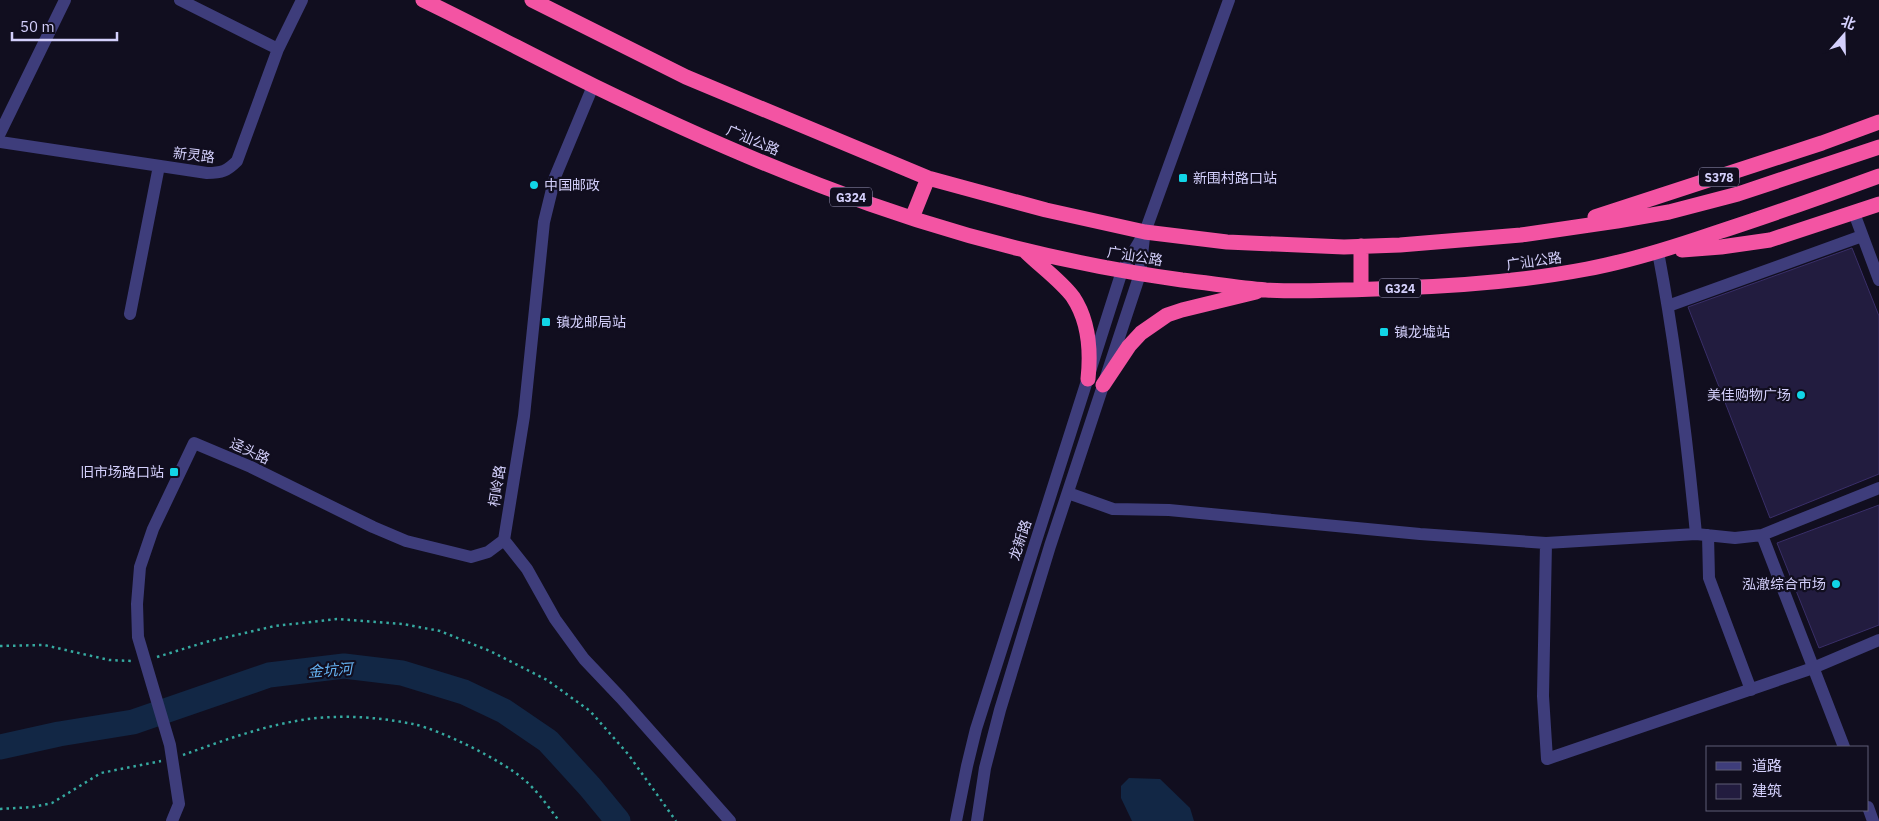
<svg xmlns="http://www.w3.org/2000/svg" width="1879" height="821" viewBox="0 0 1879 821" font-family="'IBM Plex Sans','Noto Sans SC',sans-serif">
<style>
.water{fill:#122745}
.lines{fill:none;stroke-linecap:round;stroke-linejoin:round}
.river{stroke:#122745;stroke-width:25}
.building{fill:#221c3f;stroke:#3a2f69}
.path{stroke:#36a9a0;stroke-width:2.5;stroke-dasharray:2.5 4;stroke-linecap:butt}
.minor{stroke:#3e3d7b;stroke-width:12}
.highway{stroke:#f354a3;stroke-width:15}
.poi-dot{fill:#11d5e7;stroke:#110e1f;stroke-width:2}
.labels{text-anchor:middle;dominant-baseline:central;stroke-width:4.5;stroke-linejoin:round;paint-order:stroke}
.shield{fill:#110e1f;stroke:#9a96ba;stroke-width:1}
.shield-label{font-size:12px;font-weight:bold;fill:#d4d0fc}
.street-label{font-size:14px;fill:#d4d0fc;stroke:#110e1f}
.poi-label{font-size:14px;fill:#d4d0fc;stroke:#110e1f;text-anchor:start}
.water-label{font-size:15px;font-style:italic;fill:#66b4f4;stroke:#110e1f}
</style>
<rect width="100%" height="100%" fill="#110e1f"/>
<path class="water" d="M1129 778 1160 779 1190 808 1194 821H1132L1121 798V786Z"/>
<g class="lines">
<path class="river" d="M0 747 59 734 133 722 269 675 344 666 402 673 464 692 504 711 548 741 590 787 618 821"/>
</g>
<path class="building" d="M1852 248 1879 316V474L1770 518 1688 307Z
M1879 505V625L1819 648 1777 543Z"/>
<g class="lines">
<path class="path" d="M0 646 44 645 109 660 132 661
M157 657 206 642 275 626 337 619 403 624 440 631 490 651 547 680 590 711 628 754 676 821
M183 755C230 738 284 718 334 717 360 716 388 719 413 724 441 730 501 760 522 778 536 789 548 806 559 821
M0 809 33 807 52 803 101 773 161 761"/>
<path class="minor" d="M180 0 278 49
M593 86 555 177 544 222 524 416 504 540 527 569 555 619 584 659 621 698 730 821
M0 133 65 0
M0 142 207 173C222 173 227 171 237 161L278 49 302 0
M1854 213 1879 280
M1658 252C1676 346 1687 440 1696 534L1735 538 1762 535 1879 488
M1668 306 1862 236
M130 314 159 166
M1068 493 1113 509 1169 510 1420 534 1546 543 1696 534
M1708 535 1709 578 1751 690
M1762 535 1844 747
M1546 543 1543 696 1547 759 1813 668 1879 640
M1868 807 1873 821
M172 821 179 804 170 745 138 637 137 604 140 567 153 529 194 443 251 467 373 527 406 541 471 557 488 552 504 540
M956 821 967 766 976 729 1122 271 1145 232 1229 0
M977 821 985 768 1000 710 1050 546 1140 274 1144 237"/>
<path class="highway" d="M423 0C481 28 537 58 594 86 668 122 743 156 819 185 936 231 1058 263 1182 280 1210 283 1238 288 1266 290 1309 292 1353 290 1396 288 1460 286 1524 281 1587 269 1630 261 1671 248 1712 234 1768 216 1824 196 1879 176
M532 0 686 77 928 178 1046 210 1145 232 1227 242 1344 247 1400 245 1521 235 1617 221 1669 212 1738 194 1879 147
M1595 217 1822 143 1879 122
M912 218 928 178
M1361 246V289
M1682 250 1721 247 1770 240 1879 204
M1025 251C1040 266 1060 280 1073 297 1089 321 1091 351 1088 379
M1103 385 1129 346 1141 333 1167 315 1182 310 1256 292"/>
</g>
<g class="poi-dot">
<rect x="1178" y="173" width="10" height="10" rx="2.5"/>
<circle cx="534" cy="185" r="5"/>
<rect x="541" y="317" width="10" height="10" rx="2.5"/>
<rect x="1379" y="327" width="10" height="10" rx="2.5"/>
<circle cx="1801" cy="395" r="5"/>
<rect x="169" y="467" width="10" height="10" rx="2.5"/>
<circle cx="1836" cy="584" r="5"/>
</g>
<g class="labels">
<g class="shield">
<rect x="1699" y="167.5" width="40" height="19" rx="4"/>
<rect x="830" y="187.5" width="42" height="19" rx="4"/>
<rect x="1379" y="278.5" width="42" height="19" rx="4"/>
</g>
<g class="shield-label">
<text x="1719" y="177">S378</text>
<text x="851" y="197">G324</text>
<text x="1400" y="288">G324</text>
</g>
<g class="street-label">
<text transform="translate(753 140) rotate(23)">广汕公路</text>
<text transform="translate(194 155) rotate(7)">新灵路</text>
<text transform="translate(1135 256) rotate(9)">广汕公路</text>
<text transform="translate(1534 261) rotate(-8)">广汕公路</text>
<text transform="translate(250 451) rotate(24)">迳头路</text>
<text transform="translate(497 486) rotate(-81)">柯岭路</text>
<text transform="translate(1020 540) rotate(-72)">龙新路</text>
</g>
<g class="poi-label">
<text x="1193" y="178">新围村路口站</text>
<text x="544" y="185">中国邮政</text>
<text x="556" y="322">镇龙邮局站</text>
<text x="1394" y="332">镇龙墟站</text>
<text x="1791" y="395" text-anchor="end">美佳购物广场</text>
<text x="164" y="472" text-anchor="end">旧市场路口站</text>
<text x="1826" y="584" text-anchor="end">泓澈综合市场</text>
</g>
<g class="water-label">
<text transform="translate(330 670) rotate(-4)">金坑河</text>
</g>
</g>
<rect x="1706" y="746" width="162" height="65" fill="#110e1f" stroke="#5f5c77"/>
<rect x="1716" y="762" width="25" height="8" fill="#3e3d7b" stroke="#5f5c77"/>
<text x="1752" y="771" font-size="15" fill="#d4d0fc">道路</text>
<rect x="1716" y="784" width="25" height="15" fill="#221c3f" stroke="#5f5c77"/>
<text x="1752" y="796" font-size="15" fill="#d4d0fc">建筑</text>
<g transform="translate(1844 35) rotate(20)" stroke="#110e1f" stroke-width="4" paint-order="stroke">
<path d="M0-4L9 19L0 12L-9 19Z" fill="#d4d0fc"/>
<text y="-8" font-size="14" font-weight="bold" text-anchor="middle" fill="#d4d0fc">北</text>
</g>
<path d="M12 32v8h105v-8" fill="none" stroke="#d4d0fc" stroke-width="2.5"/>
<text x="20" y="32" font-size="15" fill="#d4d0fc" stroke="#110e1f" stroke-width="4" paint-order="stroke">50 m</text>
</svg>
